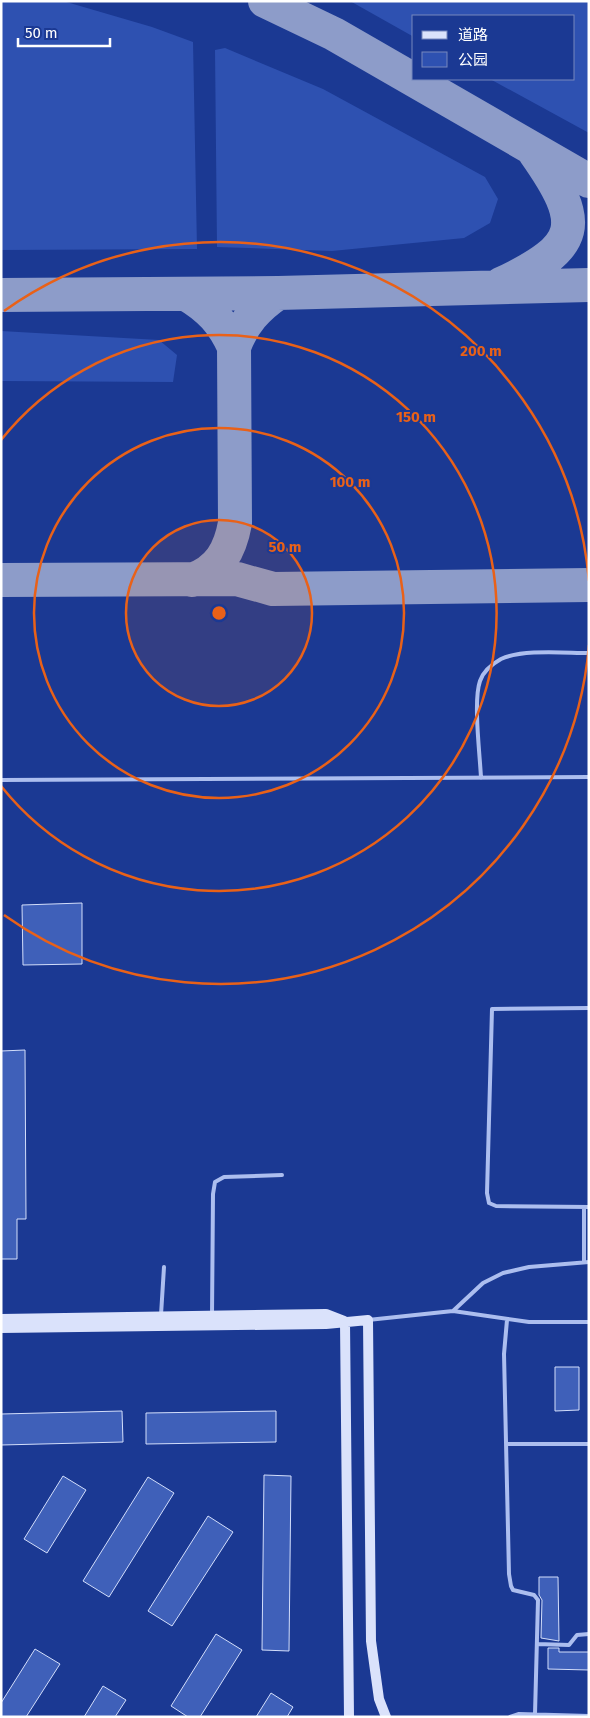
<svg xmlns="http://www.w3.org/2000/svg" width="590" height="1718" viewBox="0 0 590 1718" font-family="'Fira Sans','Noto Sans SC',sans-serif">
<style>
.green{fill:#2e51b1}
.lines{fill:none;stroke-linecap:round;stroke-linejoin:round}
.taxiway{stroke:#8d9cc9;stroke-width:34}
.building{fill:#3f60b9;stroke:#d3defb}
.service{stroke:#acbeef;stroke-width:4}
.secondary{stroke:#dae2fb;stroke-width:10}
.ring{fill:none;stroke:#e96118;stroke-width:2.5}
.centre{fill:#e96118;stroke:#1b3993;stroke-width:2.5}
.ring-label{font-size:15px;text-anchor:middle;font-weight:bold;fill:#e96118;stroke:#1b3993;stroke-width:4;stroke-linejoin:round;paint-order:stroke}
</style>
<rect width="100%" height="100%" fill="#1b3993"/>
<path class="green" d="M1 1H63L152 27 193 42 197 249 1 250Z
M350 1H589V133L490 79H574V16H414V37Z
M225 48 323 89 485 177 498 199 490 223 464 238 332 251 217 247 215 50Z
M1 331 159 340 177 355 173 382 1 381Z"/>
<g class="lines">
<path class="taxiway" d="M265 1 334 34 589 181
M501 284C582 246 585 224 535 153
M186 294C210 308 223 323 234 347 243 323 257 307 278 293
M1 295 278 293 589 285
M1 580 237 579 273 589 589 585
M192 580C219 570 230 551 235 523L234 347"/>
</g>
<path class="building" d="M82 903V964L23 965 22 905Z
M25 1050 26 1219H17V1259H1V1051Z
M555 1367H579V1410L555 1411Z
M122 1411 123 1442 1 1445V1414Z
M276 1411V1442L146 1444V1413Z
M264 1475 291 1476 289 1651 262 1650Z
M63 1476 86 1490 47 1553 24 1539Z
M148 1477 174 1493 109 1597 83 1581Z
M208 1516 233 1532 172 1626 148 1611Z
M539 1577H558L559 1641 541 1638 542 1600 539 1595Z
M216 1634 242 1650 200 1717H188L171 1706Z
M548 1648H559V1652H589V1670L548 1669Z
M35 1649 60 1664 26 1717H1V1703Z
M103 1686 126 1700 115 1717H84Z
M271 1693 293 1707 287 1717H256Z"/>
<g class="lines">
<path class="service" d="M481 778C480 755 473 701 480 681 483 672 492 664 501 659 523 649 564 653 589 653
M1 780 589 777
M589 1008 492 1009 487 1193 489 1203 496 1206 589 1207
M584 1207V1262
M453 1311 529 1322H589
M161 1315 164 1267
M212 1316 213 1194 215 1182 224 1177 282 1175
M368 1320 453 1311 483 1283 503 1273 529 1267 589 1262
M507 1320 504 1354 509 1574 511 1586 513 1590 534 1595 538 1600 535 1714
M506 1444H589
M537 1644 569 1645 577 1635 589 1634
M510 1717 519 1714 589 1716"/>
<path class="secondary" d="M1 1319 326 1314 344 1321
M345 1322 349 1717
M1 1328 326 1324 368 1320 371 1641 379 1699 386 1717"/>
</g>
<circle cx="219" cy="613" r="93" fill="#e96118" fill-opacity=".12"/>
<g class="ring">
<circle cx="219" cy="613" r="93"/>
<circle cx="219" cy="613" r="185"/>
<path d="M1 440A278 278 0 1 1 1 786"/>
<path d="M589 645A371 371 0 0 1 4 915M4 311A371 371 0 0 1 589 581"/>
</g>
<circle cx="219" cy="613" r="8" class="centre"/>
<g class="ring-label">
<text x="481" y="356">200 m</text>
<text x="416" y="422">150 m</text>
<text x="350" y="487">100 m</text>
<text x="285" y="552">50 m</text>
</g>
<rect width="590" height="1718" fill="none" stroke="#ffffff" stroke-width="5"/>
<rect x="412" y="15" width="162" height="65" fill="#1b3993" stroke="#7688be"/>
<rect x="422" y="31" width="25" height="8" fill="#dae2fb" stroke="#7688be"/>
<text x="458" y="40" font-size="15" fill="#ffffff">道路</text>
<rect x="422" y="52" width="25" height="15" fill="#2e51b1" stroke="#7688be"/>
<text x="458" y="65" font-size="15" fill="#ffffff">公园</text>
<path d="M18 38v8h92v-8" fill="none" stroke="#ffffff" stroke-width="2.5"/>
<text x="25" y="38" font-size="15" fill="#ffffff" stroke="#1b3993" stroke-width="4" paint-order="stroke">50 m</text>
</svg>
